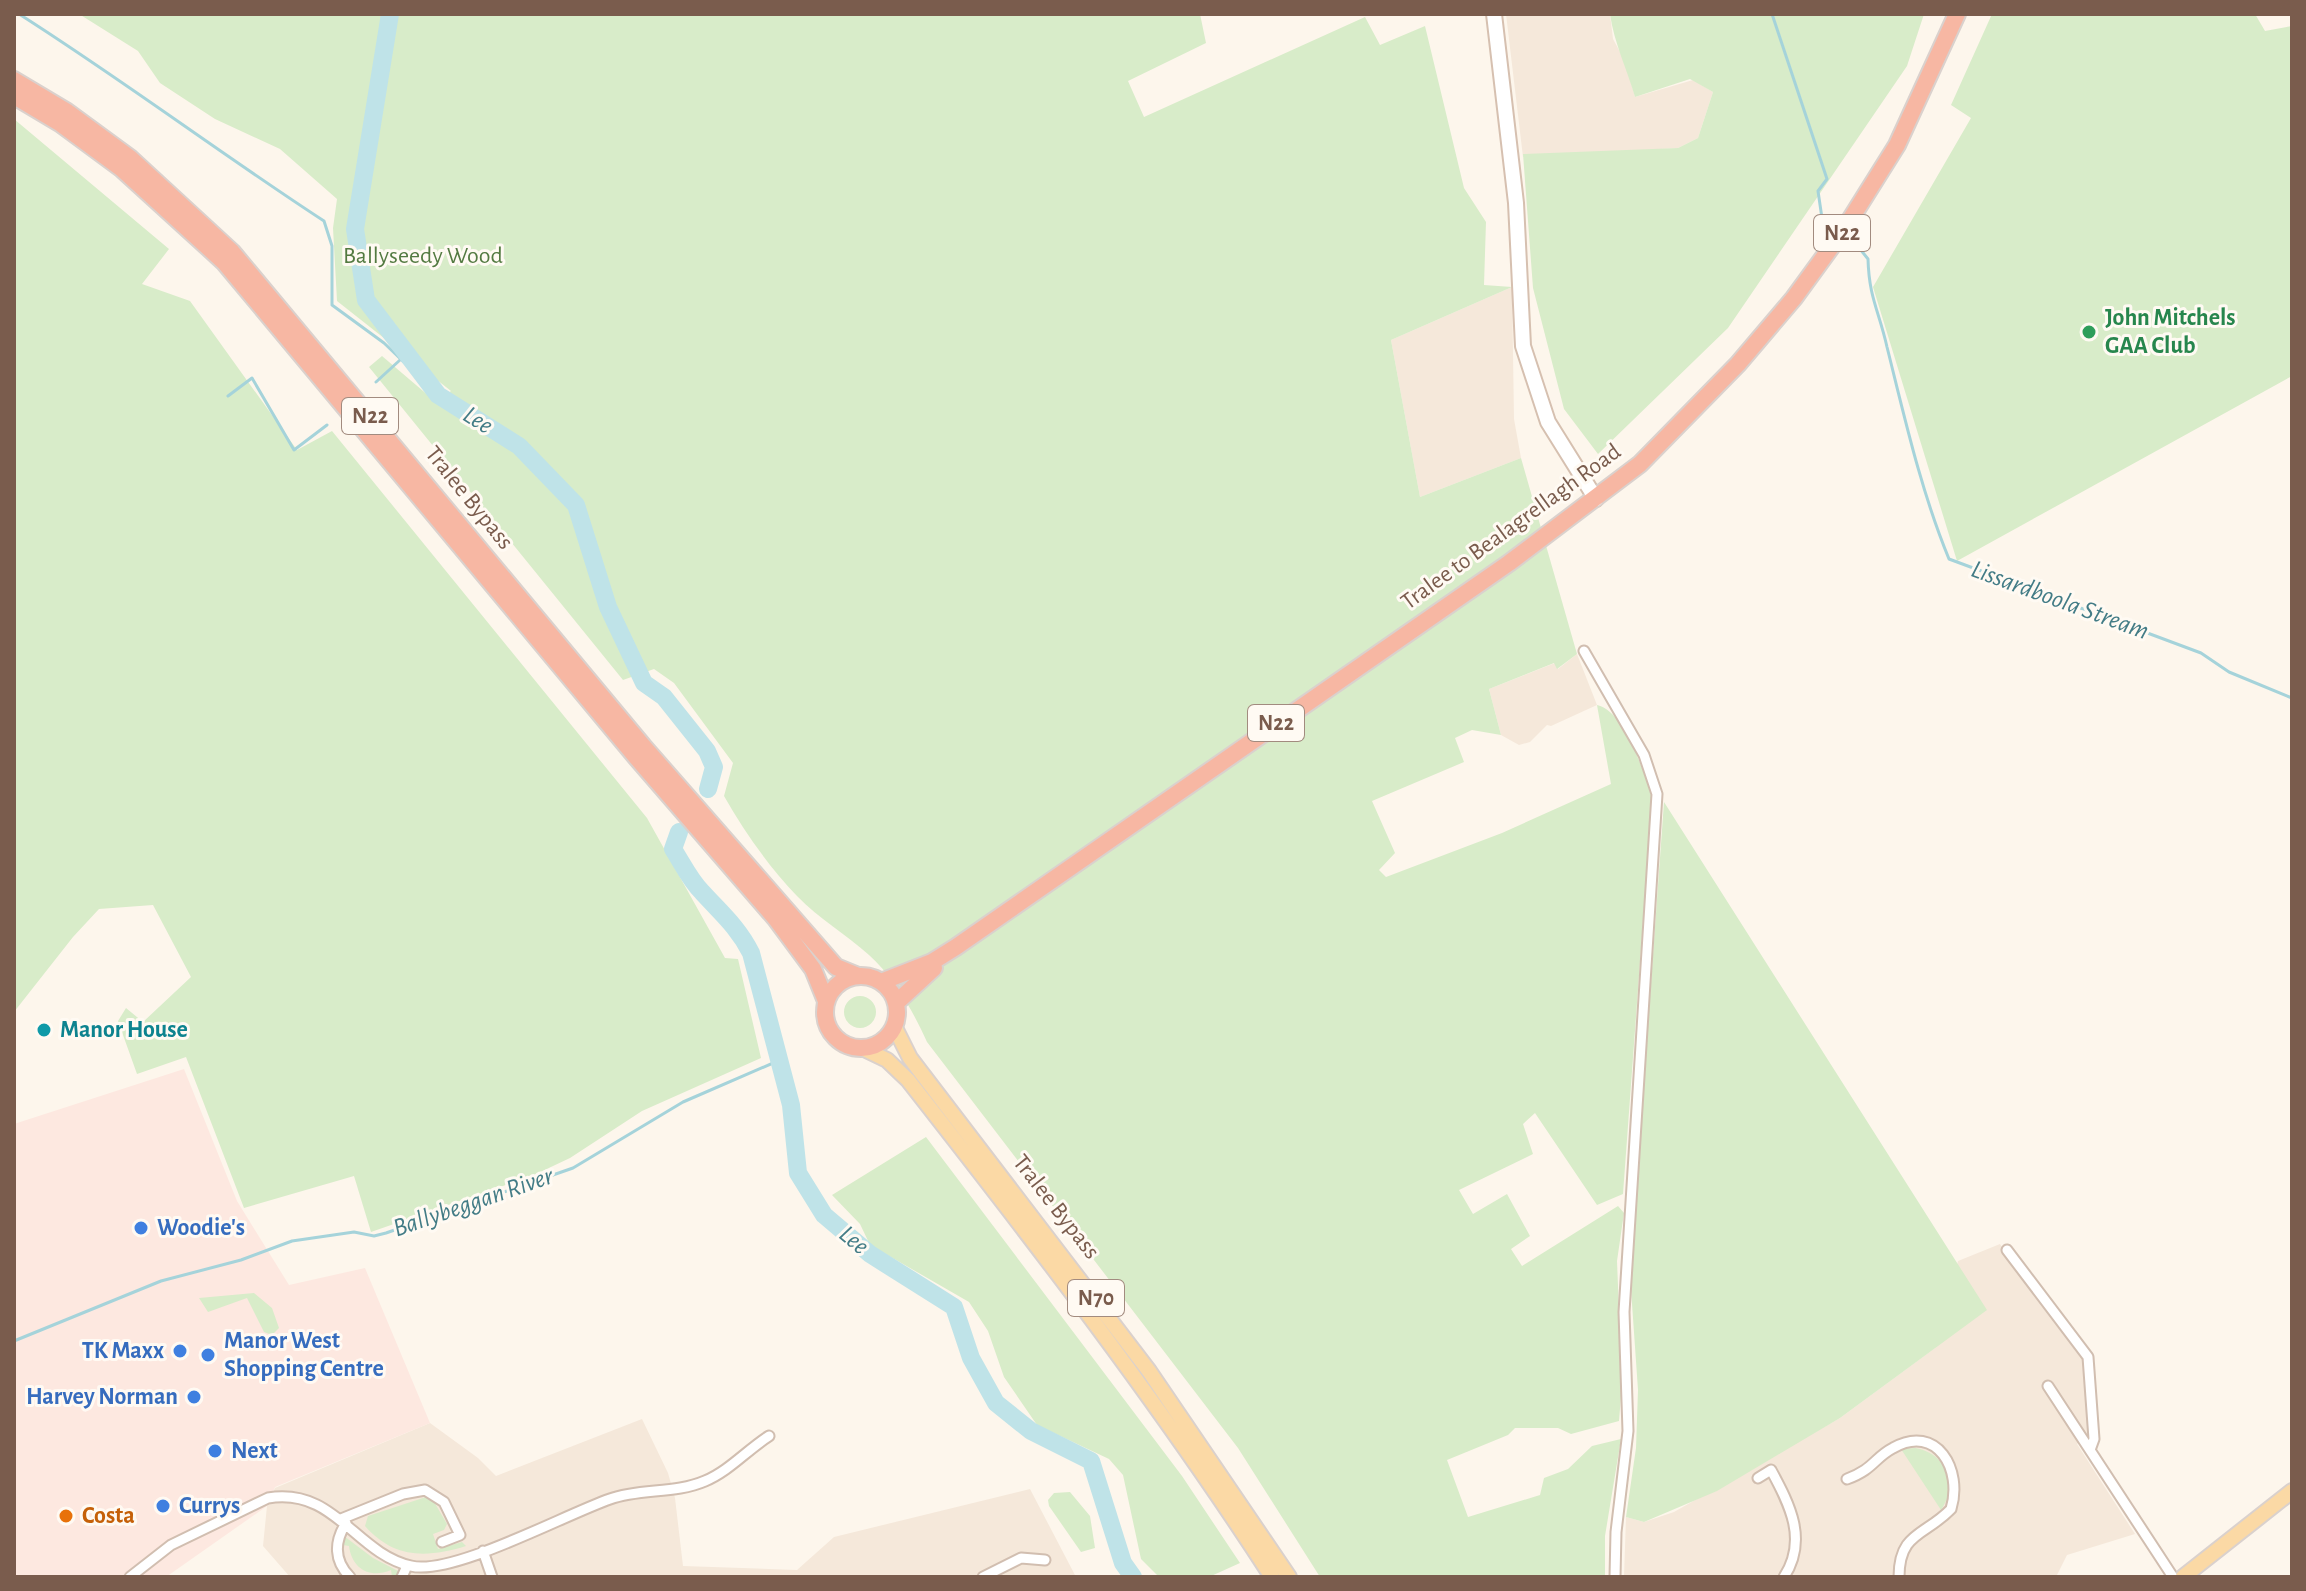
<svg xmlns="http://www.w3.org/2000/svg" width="2306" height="1591" viewBox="0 0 2306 1591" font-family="'Alegreya Sans',sans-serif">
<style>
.residential{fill:#f5e8da}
.commercial{fill:#fde8e0}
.green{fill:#d8ecc9}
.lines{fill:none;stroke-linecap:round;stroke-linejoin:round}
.stream{stroke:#a5d3da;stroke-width:3}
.river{stroke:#bfe3e8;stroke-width:18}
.street-casing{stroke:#d1beb0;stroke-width:13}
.secondary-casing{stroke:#d6c0b0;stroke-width:18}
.primary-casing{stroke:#dad1cd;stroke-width:18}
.highway-casing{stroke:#dad1cd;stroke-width:20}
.street{stroke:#fff;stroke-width:9}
.secondary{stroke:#fff;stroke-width:14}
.primary{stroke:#fbd9a5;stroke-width:14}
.highway{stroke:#f7b7a3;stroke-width:16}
.leisure-dot{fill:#2e9e5b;stroke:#fffaf3;stroke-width:3}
.culture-dot{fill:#0f9aa8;stroke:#fffaf3;stroke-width:3}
.shop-dot{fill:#3f7fe0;stroke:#fffaf3;stroke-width:3}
.food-dot{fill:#e8710a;stroke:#fffaf3;stroke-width:3}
.labels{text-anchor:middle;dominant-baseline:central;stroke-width:6;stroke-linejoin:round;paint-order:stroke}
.shield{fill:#fffaf3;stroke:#a28b7f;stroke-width:2}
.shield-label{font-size:22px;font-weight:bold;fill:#7a5c4d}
.park-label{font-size:24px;fill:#537a41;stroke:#fffaf3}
.leisure-label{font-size:24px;font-weight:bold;fill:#27864d;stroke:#fffaf3;text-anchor:start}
.street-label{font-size:24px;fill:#7a5c4d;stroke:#fffaf3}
.culture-label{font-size:24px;font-weight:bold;fill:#0d838f;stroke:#fffaf3;text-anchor:start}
.shop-label{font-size:24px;font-weight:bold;fill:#366cbe;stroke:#fffaf3;text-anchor:start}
.food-label{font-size:24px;font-weight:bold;fill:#c56008;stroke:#fffaf3;text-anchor:start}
.water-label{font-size:26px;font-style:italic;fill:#437c86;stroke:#fffaf3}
</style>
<rect width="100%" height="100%" fill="#fdf6ec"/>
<path class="residential" d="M1506 14H1610L1613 39 1625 61 1635 97 1693 80 1713 92 1698 138 1678 148 1523 157Z
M1512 287 1514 419 1521 458 1420 497 1391 340Z
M1577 654 1597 705 1551 726 1547 725 1530 742 1519 745 1501 735 1489 689 1555 663 1558 669Z
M2000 1244 2083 1360 2088 1436 2077 1444 2135 1534 2067 1555 2056 1577H1624L1626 1517 1644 1522 1674 1512 1840 1418 1935 1348 1958 1261Z
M642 1419 668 1473 675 1498 683 1566 797 1570 834 1537 1030 1489 1076 1577H290L263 1546 267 1506 275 1488 430 1423 478 1458 496 1476Z"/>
<path class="commercial" d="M184 1069 237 1201 289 1285 365 1268 430 1423 275 1487 267 1506 166 1577H14V1124Z"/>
<path class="green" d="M79 14H1200L1206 43 1128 81 1144 117 1365 17 1380 45 1425 26 1464 188 1486 222 1484 285 1512 287 1391 340 1420 497 1521 458 1577 654 1557 669 1554 663 1489 689 1501 735 1472 730 1455 738 1464 762 1372 801 1395 853 1379 870 1386 877 1502 833 1611 784 1597 705C1624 710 1645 774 1652 798L1623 1194 1597 1205 1535 1113 1523 1124 1533 1154 1459 1190 1473 1214 1507 1194 1530 1236 1511 1249 1522 1266 1618 1206 1624 1213 1617 1261 1622 1384 1619 1421 1571 1434 1558 1428H1515L1508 1435 1447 1460 1468 1517 1540 1495 1544 1478 1568 1469 1592 1446 1621 1439 1605 1536V1577H1320L1238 1448 927 1042C914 1013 894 977 869 955 846 934 819 919 797 896 769 867 744 831 724 796L733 763 674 683 654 669 623 680 369 367 382 356 436 402 451 391 337 301 333 228 337 199 280 149 215 119 160 83 138 51Z
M1610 14H1924L1907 66 1728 328 1598 454 1564 409 1533 288 1523 154 1678 148 1698 138 1713 92 1690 79 1635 97C1627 69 1614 43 1610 14Z
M1992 14H2255L2265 31 2292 26V376L1957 561 1873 287 1971 118 1951 105Z
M14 119 169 249 142 284 190 301 297 450 332 431 647 818 725 958 738 959 761 1058 642 1111 570 1158 534 1175 371 1232 354 1176 244 1208 186 1057 137 1074 118 1021 126 1008 143 1022 191 977 153 905 99 909 73 937 14 1012Z
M1664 802 1987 1310 1840 1418 1717 1491 1644 1522 1626 1517 1636 1448 1638 1390 1630 1275Z
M844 1012a16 16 0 1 1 32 0a16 16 0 1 1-32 0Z
M926 1137 1182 1476 1240 1563 1209 1577H1159L1141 1559 1123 1475 1109 1459 1037 1425 1004 1377 988 1331 969 1302 870 1245 860 1224 832 1195Z
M254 1293 272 1308 279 1328 272 1335 264 1332 247 1298 208 1312 199 1298Z
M1915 1448C1946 1453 1959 1484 1941 1510L1901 1449Z
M1070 1492 1090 1516 1095 1548 1081 1552 1049 1506 1048 1500 1054 1493Z
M426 1497 433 1500 447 1524 444 1530 433 1534 438 1549 462 1542 466 1546C427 1558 394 1559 365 1526L368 1516Z
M344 1536 373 1558 400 1572 398 1575 392 1577 391 1570C370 1579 352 1569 349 1546L343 1545Z"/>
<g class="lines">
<path class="stream" d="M19 14C123 80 221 154 324 221L332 246V305L384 343 438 395
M1772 14 1827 179 1818 191 1823 225
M1860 249 1868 259C1869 298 1879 311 1887 347 1905 419 1921 491 1949 559L2201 653 2229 672 2292 698
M376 382 400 360
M228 396 252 378 294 450 327 425
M14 1341 161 1281 241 1260 292 1241 354 1232 374 1236 386 1233 573 1168 683 1102 780 1060"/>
<path class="river" d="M390 14 355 229 366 300 438 395 519 446 576 505 608 607 644 683 664 697 707 751 714 767 708 789
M679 832 673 849C682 863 690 880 702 892 721 913 738 927 751 953L791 1105 798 1173 824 1215 870 1254 954 1307 971 1358 996 1403 1031 1431 1091 1461 1123 1563 1133 1577"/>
<defs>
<path id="street" d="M1584 651 1644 755 1657 794 1624 1312 1628 1431 1616 1532 1615 1577
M2007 1250 2088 1357 2094 1439 2090 1450
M2048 1386 2173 1577
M1758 1478 1771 1470C1790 1505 1808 1540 1784 1577
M1847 1479C1874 1469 1874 1458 1893 1448 1937 1423 1963 1470 1951 1509 1925 1536 1899 1532 1899 1577
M341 1519 403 1494 425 1490 444 1502 460 1535 442 1542
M346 1523C334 1542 334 1561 350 1577
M483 1551 492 1577
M130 1577 171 1545 268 1498C335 1487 355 1553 411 1566 452 1576 564 1515 610 1499 640 1488 675 1494 705 1481 729 1471 747 1450 769 1436
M402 1577 407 1566
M983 1577 1021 1558 1045 1560"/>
<path id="secondary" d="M1494 14 1516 203 1523 346 1548 422 1596 499"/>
<path id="primary" d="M894 1026 910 1058 1149 1371 1289 1577
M862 1048 887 1060 908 1080C1035 1242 1160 1404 1272 1577
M2183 1577 2292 1491"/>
<path id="highway" d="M14 80 66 111 130 158 232 252 643 746 836 967 858 976
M14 96 61 124 122 169 224 262 636 757 776 919 813 969 826 1001
M825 1012a36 36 0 1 1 72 0a36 36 0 1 1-72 0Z
M881 982 932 962 956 947 1509 563 1640 464 1738 364 1794 298 1845 228 1897 145 1957 14
M896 1003 934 968"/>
</defs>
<use href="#street" class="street-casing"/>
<use href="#secondary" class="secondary-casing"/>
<use href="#primary" class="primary-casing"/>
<use href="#highway" class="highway-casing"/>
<use href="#street" class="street"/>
<use href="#secondary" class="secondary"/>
<use href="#primary" class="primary"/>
<use href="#highway" class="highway"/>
</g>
<circle class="leisure-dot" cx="2089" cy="332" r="8"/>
<circle class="culture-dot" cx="44" cy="1030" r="8"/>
<g class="shop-dot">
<circle cx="141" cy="1228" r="8"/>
<circle cx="180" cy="1351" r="8"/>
<circle cx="208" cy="1355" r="8"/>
<circle cx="194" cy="1397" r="8"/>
<circle cx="215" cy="1451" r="8"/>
<circle cx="163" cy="1506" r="8"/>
</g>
<circle class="food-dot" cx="66" cy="1516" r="8"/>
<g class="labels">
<g class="shield">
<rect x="1814" y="215" width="56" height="36" rx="6"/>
<rect x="342" y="398" width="56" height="36" rx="6"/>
<rect x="1248" y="705" width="56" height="36" rx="6"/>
<rect x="1068" y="1280" width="56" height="36" rx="6"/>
</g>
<g class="shield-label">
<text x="1842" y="233">N22</text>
<text x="370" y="416">N22</text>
<text x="1276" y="723">N22</text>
<text x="1096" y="1298">N70</text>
</g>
<g class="park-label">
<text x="423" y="256">Ballyseedy Wood</text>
</g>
<g class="leisure-label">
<text x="2105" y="318">John Mitchels<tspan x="2105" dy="28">GAA Club</tspan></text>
</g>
<g class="street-label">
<text transform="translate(469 498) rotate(51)">Tralee Bypass</text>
<text transform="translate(1511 527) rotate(-36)">Tralee to Bealagrellagh Road</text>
<text transform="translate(1056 1207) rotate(52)">Tralee Bypass</text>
</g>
<g class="culture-label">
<text x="60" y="1030">Manor House</text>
</g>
<g class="shop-label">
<text x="157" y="1228">Woodie's</text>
<text x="224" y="1341">Manor West<tspan x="224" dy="28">Shopping Centre</tspan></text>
<text x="164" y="1351" text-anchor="end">TK Maxx</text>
<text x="178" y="1397" text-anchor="end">Harvey Norman</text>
<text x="231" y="1451">Next</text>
<text x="179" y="1506">Currys</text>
</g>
<g class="food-label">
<text x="82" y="1516">Costa</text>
</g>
<g class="water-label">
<text transform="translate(478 420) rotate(32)">Lee</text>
<text transform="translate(2060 600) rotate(20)">Lissardboola Stream</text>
<text transform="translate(473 1202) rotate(-19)">Ballybeggan River</text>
<text transform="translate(854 1240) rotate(39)">Lee</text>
</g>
</g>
<rect width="2306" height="1591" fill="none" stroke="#7a5c4d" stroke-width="32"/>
</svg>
